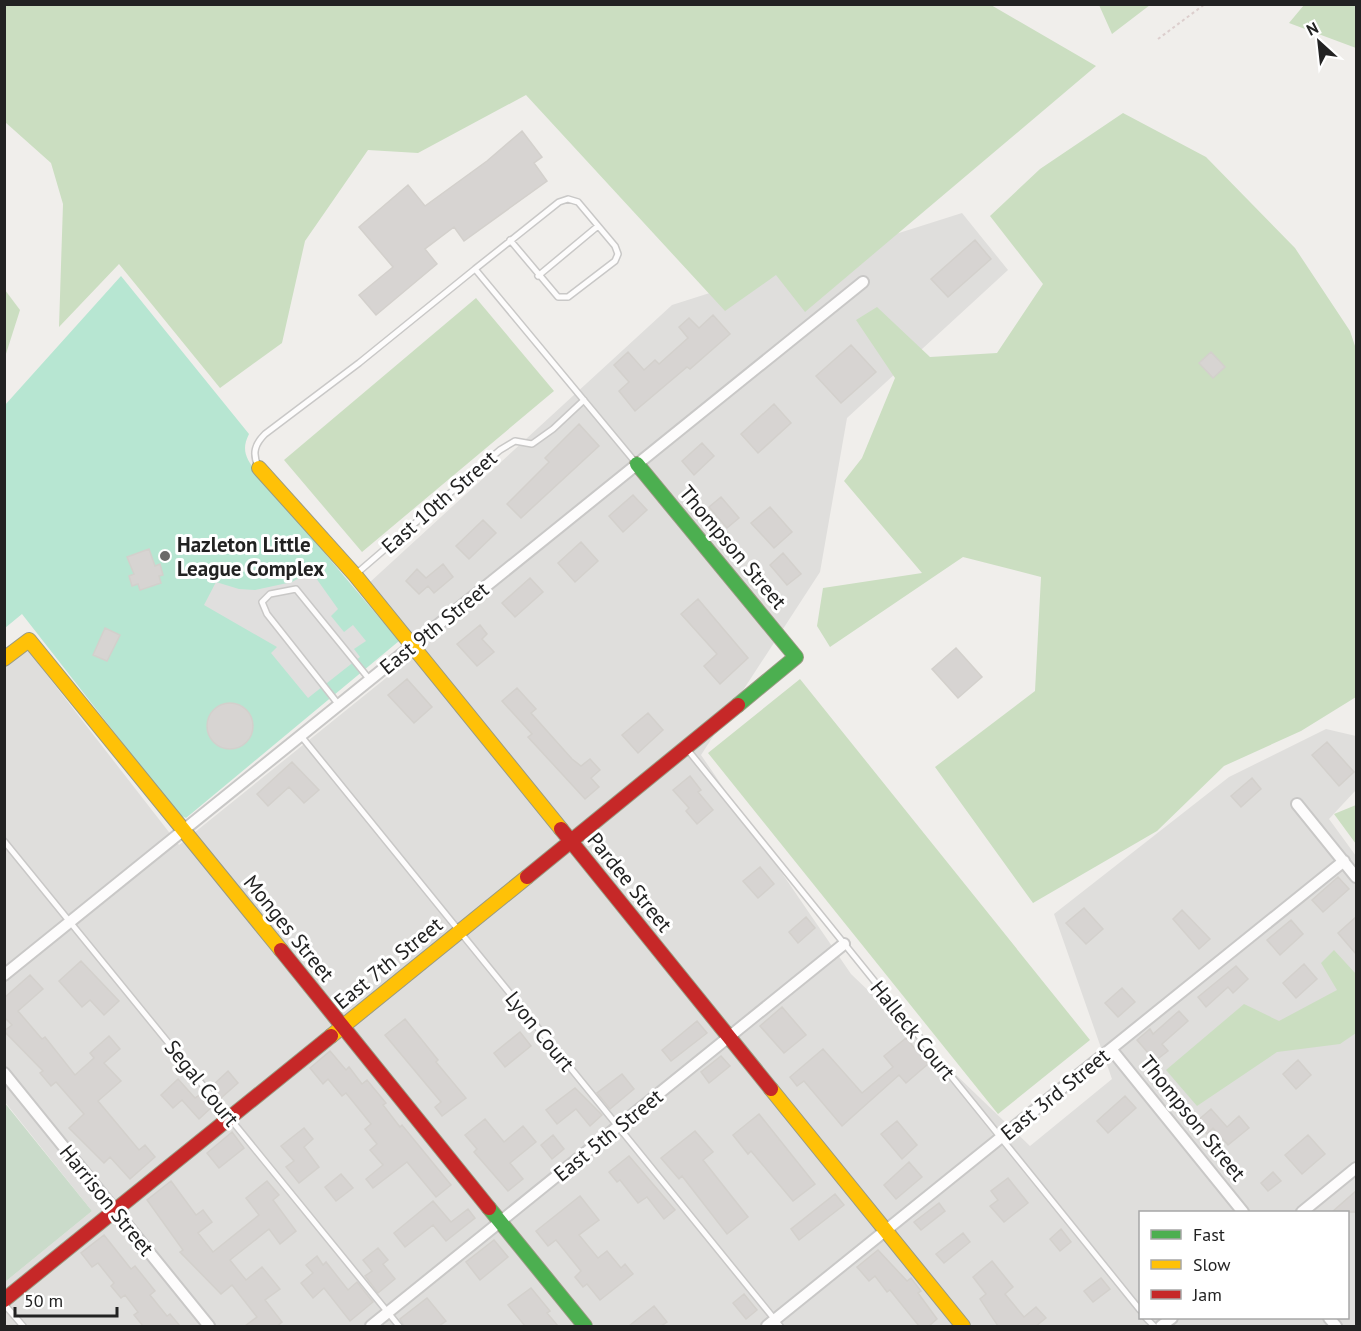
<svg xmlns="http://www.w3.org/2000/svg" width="1361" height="1331" viewBox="0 0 1361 1331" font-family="'PT Sans',sans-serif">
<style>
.residential{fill:#dfdedc;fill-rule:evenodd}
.forest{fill:#cbdec1}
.cemetery{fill:#cadbca}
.pitch{fill:#b7e6d2}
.parking{fill:#e0dfde}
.building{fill:#d7d4d2;stroke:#d3d0cc;stroke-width:1.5}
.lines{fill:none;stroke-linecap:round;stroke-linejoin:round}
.lane-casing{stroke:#c9c8c7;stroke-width:8}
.street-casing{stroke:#c9c8c7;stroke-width:14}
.fast-casing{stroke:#999a82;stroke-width:16}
.slow-casing{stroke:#999a82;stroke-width:16}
.jam-casing{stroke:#999a82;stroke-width:16}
.path{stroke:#dccecd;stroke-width:2;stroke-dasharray:3 3;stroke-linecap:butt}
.lane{stroke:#fdfcfc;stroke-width:5}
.street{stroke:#fdfcfc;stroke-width:10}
.fast{stroke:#4caf50;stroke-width:14}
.slow{stroke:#ffc107;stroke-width:14}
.jam{stroke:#c62828;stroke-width:14}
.poi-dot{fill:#6a6968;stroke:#fff;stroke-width:2}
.labels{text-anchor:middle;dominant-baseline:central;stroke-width:6;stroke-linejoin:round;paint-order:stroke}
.street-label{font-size:21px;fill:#222;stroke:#fff}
.poi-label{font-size:21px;font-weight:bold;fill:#222;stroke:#fff;text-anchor:start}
</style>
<rect width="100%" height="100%" fill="#f0eeeb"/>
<path class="residential" d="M962 213 1008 270 847 418 820 572 701 755 851 974 1030 1146 1112 1079 1054 914 1229 777 1326 729 1356 736V790L1329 819 1356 856V1326H5V1282L92 1211 5 1102 4 664 26 648 179 845 422 649 369 583 672 305ZM1140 1212H1348V1318H1140Z"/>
<path class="forest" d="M5 4 991 5 1096 66 805 312 776 275 725 311 526 95 418 153 368 150 305 241 282 343 220 388 119 264 59 327 63 204 51 163 5 122Z
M1352 4 1356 6V48L1289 23 1304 5Z
M1099 5H1150L1112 34Z
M1123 113 1206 157 1295 248 1350 331 1356 349V697L1301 731 1224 766 1157 831 1033 903 935 767 1035 691 1041 577 963 557 830 647 817 626 823 588 922 573 844 481 862 458 895 378 856 320 877 307 930 357 997 353 1043 284 990 216 1040 169Z
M5 290 20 310 5 357Z
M476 298 554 391 362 552 284 460Z
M800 679 1090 1040 998 1114 708 753Z
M1356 805V844L1334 814Z
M1334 950 1356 974V1033L1340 1044 1277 1052 1197 1106 1166 1070 1244 1004 1279 1021 1337 990 1321 963Z"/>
<path class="cemetery" d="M4 1102 92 1211 5 1282H4Z"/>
<path class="pitch" d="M121 276 249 434C241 450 246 458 256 472L399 641 186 818 178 814 22 614 5 628V405Z"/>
<path class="parking" d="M311 571 338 609 331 616 344 632 353 625 366 641 354 649 360 657 308 698 271 653 277 647 204 605 216 582 239 589 255 590 292 582Z"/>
<path class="building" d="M522 131 542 157 534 163 547 181 464 241 454 227 425 249 437 264 376 315 359 295 393 267 359 227 408 185 425 206 487 161Z
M975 240 991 259 948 297 931 279Z
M713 315 730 334 690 369 687 367 635 411 619 391 629 382 614 365 628 352 644 370 655 360 659 364 688 338 679 327 689 318 699 328Z
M851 345 876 372 841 403 816 376Z
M1211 352 1225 367 1213 378 1199 363Z
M774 404 791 423 758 453 741 434Z
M579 424 599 446 521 518 507 504 549 462 545 458Z
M702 443 714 456 694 475 682 461Z
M633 495 647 510 623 532 609 516Z
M721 497 739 518 727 528 709 507Z
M770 507 792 532 774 548 751 523Z
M483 520 496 533 469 559 456 546Z
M581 542 598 561 575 582 558 563Z
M149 549 155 566 160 564 163 575 159 576 161 583 140 590 138 584 132 586 129 576 134 574 127 557Z
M783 553 801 574 787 585 770 565Z
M443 564 453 577 434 593 428 586 419 594 406 581 417 569 426 578Z
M530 578 543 592 515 617 502 603Z
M698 599 748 658 720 684 704 666 717 654 681 614Z
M480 625 487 634 482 639 494 652 477 666 457 644Z
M105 628 120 635 107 661 93 655Z
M956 648 982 677 958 698 932 669Z
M407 679 432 707 414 723 388 695Z
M517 688 536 709 531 713 572 759 581 766 590 759 600 770 591 778 599 787 585 799 528 737 532 734 502 701Z
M207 726a23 23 0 1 1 46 0a23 23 0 1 1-46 0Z
M648 713 663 730 638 753 622 735Z
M1327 742 1354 772 1339 786 1312 755Z
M292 762 319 790 304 803 289 787 268 806 257 794Z
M690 776 701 790 698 792 713 810 697 824 686 811 689 808 673 790Z
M1252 778 1261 789 1241 807 1231 796Z
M760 867 774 884 758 898 743 881Z
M1338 877 1349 889 1323 912 1312 900Z
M1084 908 1103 929 1086 944 1066 923Z
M1182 910 1210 939 1199 949 1173 919Z
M806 917 815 928 798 943 789 932Z
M1356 917V954L1338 933Z
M1291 920 1303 934 1280 955 1267 940Z
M81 961 119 1001 104 1015 90 1000 82 1007 59 981Z
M1304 964 1317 979 1296 998 1283 983Z
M1236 966 1248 979 1233 993 1228 987 1206 1007 1198 997Z
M30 975 43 989 18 1011 42 1039 45 1037 75 1075 94 1058 90 1053 109 1036 120 1049 104 1063 121 1081 98 1101 139 1150 145 1145 155 1157 130 1179 110 1157 104 1163 69 1128 84 1114 56 1082 51 1086 40 1073 43 1071 4 1031 12 1025 4 1017V998Z
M1122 988 1135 1002 1118 1017 1105 1003Z
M782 1007 806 1035 784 1053 760 1026Z
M1179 1011 1188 1021 1162 1044 1168 1051 1155 1061 1137 1040 1150 1029 1153 1034Z
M405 1019 438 1060 436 1062 466 1098 442 1116 435 1107 441 1102 385 1035Z
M697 1021 707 1033 671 1061 662 1050Z
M520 1032 531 1046 505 1067 494 1053Z
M906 1038 928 1064 906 1083 899 1075 842 1126 804 1081 797 1086 790 1077 823 1049 862 1093 893 1067 884 1056Z
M330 1051 346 1070 349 1067 362 1084 367 1080 386 1103 383 1105 400 1127 402 1125 451 1185 436 1197 407 1162 373 1188 366 1179 383 1165 370 1150 377 1144 365 1129 371 1124 346 1093 342 1096 328 1079 323 1084 310 1068Z
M721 1056 730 1066 709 1083 701 1072Z
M1298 1060 1311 1075 1296 1089 1283 1074Z
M228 1071 238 1083 220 1099 211 1087Z
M622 1074 634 1089 610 1109 597 1093Z
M178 1079 195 1098 203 1093 213 1106 199 1119 182 1100 173 1108 161 1095Z
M575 1088 602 1115 590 1126 576 1109 557 1124 546 1110Z
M1125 1096 1136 1108 1108 1133 1097 1121Z
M1211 1109 1227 1127 1239 1116 1249 1128 1228 1145 1213 1128 1207 1134 1196 1122Z
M759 1114 815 1184 793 1201 751 1151 748 1154 733 1135Z
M485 1119 504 1142 523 1126 536 1142 510 1163 523 1179 508 1191 474 1152 477 1149 465 1135Z
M897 1121 917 1145 902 1159 881 1134Z
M304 1128 313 1139 304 1147 319 1167 299 1183 286 1167 294 1161 281 1146Z
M695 1131 713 1152 703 1160 748 1217 727 1234 682 1176 679 1179 661 1158Z
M232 1132 244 1148 219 1168 207 1153Z
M553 1135 564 1149 552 1159 541 1145Z
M1308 1135 1325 1154 1302 1174 1285 1155Z
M629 1156 675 1210 664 1219 647 1197 638 1203 620 1180 617 1182 609 1172Z
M909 1162 922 1177 896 1199 884 1185Z
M1273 1172 1281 1181 1268 1191 1261 1183Z
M341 1174 353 1188 336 1201 325 1187Z
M1008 1178 1028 1203 1004 1222 990 1206 998 1200 991 1191Z
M171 1181 196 1215 203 1210 212 1222 198 1233 213 1252 259 1215 246 1198 267 1181 279 1195 273 1200 296 1231 280 1244 269 1229 230 1260 246 1280 262 1267 280 1289 265 1300 282 1322 277 1326H245L257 1317 232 1285 221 1294 180 1252 183 1250 147 1200Z
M1356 1191V1212H1332Z
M835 1194 844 1205 799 1240 791 1229Z
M580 1196 599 1220 579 1235 598 1258 607 1251 621 1268 625 1264 633 1274 600 1300 587 1284 583 1287 575 1277 581 1271 556 1240 548 1246 536 1231Z
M433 1201 451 1222 468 1209 475 1218 446 1241 433 1225 405 1247 394 1233Z
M939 1203 945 1211 921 1230 914 1222Z
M1061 1229 1071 1242 1060 1251 1050 1239Z
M963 1233 970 1242 944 1263 936 1254Z
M104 1235 131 1269 135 1266 155 1291 150 1295 167 1316 170 1314 180 1326H143L134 1315 138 1312 125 1295 121 1298 111 1286 114 1283 98 1263 92 1267 81 1253Z
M494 1240 508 1257 480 1280 466 1262Z
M378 1248 388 1260 383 1264 395 1279 378 1293 365 1276 372 1271 363 1260Z
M878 1250 907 1281 911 1278 921 1291 918 1293 937 1319 929 1326H919L890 1290 887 1292 875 1276 869 1281 857 1267Z
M317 1256 323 1265 326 1262 348 1290 357 1282 373 1302 350 1321 324 1288 313 1298 301 1283 313 1273 306 1265Z
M992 1261 1013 1287 1005 1294 1024 1317 1036 1307 1046 1318 1036 1326H998L980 1299 986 1294 973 1277Z
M1101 1278 1110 1289 1093 1302 1084 1291Z
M531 1288 550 1311 547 1313 558 1326H525L508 1305Z
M744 1294 757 1310 746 1319 733 1303Z
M427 1298 446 1321 439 1326H404L400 1319Z
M654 1306 667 1322 661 1326H629Z"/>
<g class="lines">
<defs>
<path id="lane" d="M510 240 558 297H568L615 261 618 254 615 246 578 202 568 199 559 202 475 269 636 463
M538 276 598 226
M258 466C252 453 255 444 265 434L359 363 475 269
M356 574 500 450 515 441 532 444 553 429 584 400
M339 705 267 614 262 602 270 594 296 589 370 680
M301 736 780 1326
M687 749 1140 1310
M4 841 399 1326
M4 1304 23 1326
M1146 1318 1154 1326"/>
<path id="street" d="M1297 804 1356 877
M4 975 863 282
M1111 1049 1243 1212
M4 1073 209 1326
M1302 1212 1356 1168
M1329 1318 1336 1326
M371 1326 844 944
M767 1326 1344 861
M1161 1326 1172 1318"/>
<path id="fast" d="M637 464 796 657 738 705
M489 1208 585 1326"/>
<path id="slow" d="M259 468 355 575 561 829
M4 659 29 640 281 950
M331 1036 527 877
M771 1089 963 1326"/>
<path id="jam" d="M561 829 771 1089
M527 877 738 705
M281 950 489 1208
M4 1300 331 1036"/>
</defs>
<use href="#lane" class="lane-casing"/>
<use href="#street" class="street-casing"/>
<use href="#fast" class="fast-casing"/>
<use href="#slow" class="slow-casing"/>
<use href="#jam" class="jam-casing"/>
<path class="path" d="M1158 39 1205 4"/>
<use href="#lane" class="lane"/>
<use href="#street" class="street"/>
<use href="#fast" class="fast"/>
<use href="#slow" class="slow"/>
<use href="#jam" class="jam"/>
</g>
<circle class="poi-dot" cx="165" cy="556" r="6"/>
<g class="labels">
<g class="street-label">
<text transform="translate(439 502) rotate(-41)">East 10th Street</text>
<text transform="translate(733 547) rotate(50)">Thompson Street</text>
<text transform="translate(434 628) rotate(-39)">East 9th Street</text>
<text transform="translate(630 882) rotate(51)">Pardee Street</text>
<text transform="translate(289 928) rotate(51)">Monges Street</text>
<text transform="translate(388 963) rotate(-39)">East 7th Street</text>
<text transform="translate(913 1030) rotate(51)">Halleck Court</text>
<text transform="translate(540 1031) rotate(51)">Lyon Court</text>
<text transform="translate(202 1083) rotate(51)">Segal Court</text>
<text transform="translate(1055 1094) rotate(-39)">East 3rd Street</text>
<text transform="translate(1193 1118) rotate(51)">Thompson Street</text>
<text transform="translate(608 1135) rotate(-39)">East 5th Street</text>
<text transform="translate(107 1200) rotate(51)">Harrison Street</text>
</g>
<g class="poi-label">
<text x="177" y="544">Hazleton Little<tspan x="177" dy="24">League Complex</tspan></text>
</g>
</g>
<rect width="1361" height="1331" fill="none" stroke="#222222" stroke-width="12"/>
<rect x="1139" y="1211" width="210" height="108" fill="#ffffff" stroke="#a7a7a7" stroke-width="1.5"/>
<rect x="1151" y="1230" width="30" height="9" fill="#4caf50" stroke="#a7a7a7" stroke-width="1.5"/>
<text x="1193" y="1241" font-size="18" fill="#222222">Fast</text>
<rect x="1151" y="1260" width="30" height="9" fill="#ffc107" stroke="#a7a7a7" stroke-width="1.5"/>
<text x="1193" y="1271" font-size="18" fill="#222222">Slow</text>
<rect x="1151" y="1290" width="30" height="9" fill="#c62828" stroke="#a7a7a7" stroke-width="1.5"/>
<text x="1193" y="1301" font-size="18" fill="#222222">Jam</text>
<g transform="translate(1319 42) rotate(333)" stroke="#ffffff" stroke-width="4.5" paint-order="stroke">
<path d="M0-4.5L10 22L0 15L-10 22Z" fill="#222222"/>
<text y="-9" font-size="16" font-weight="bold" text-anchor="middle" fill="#222222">N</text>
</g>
<path d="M15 1307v9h102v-9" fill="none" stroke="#222222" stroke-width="3"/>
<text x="24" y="1307" font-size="18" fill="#222222" stroke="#ffffff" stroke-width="4.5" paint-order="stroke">50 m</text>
</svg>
